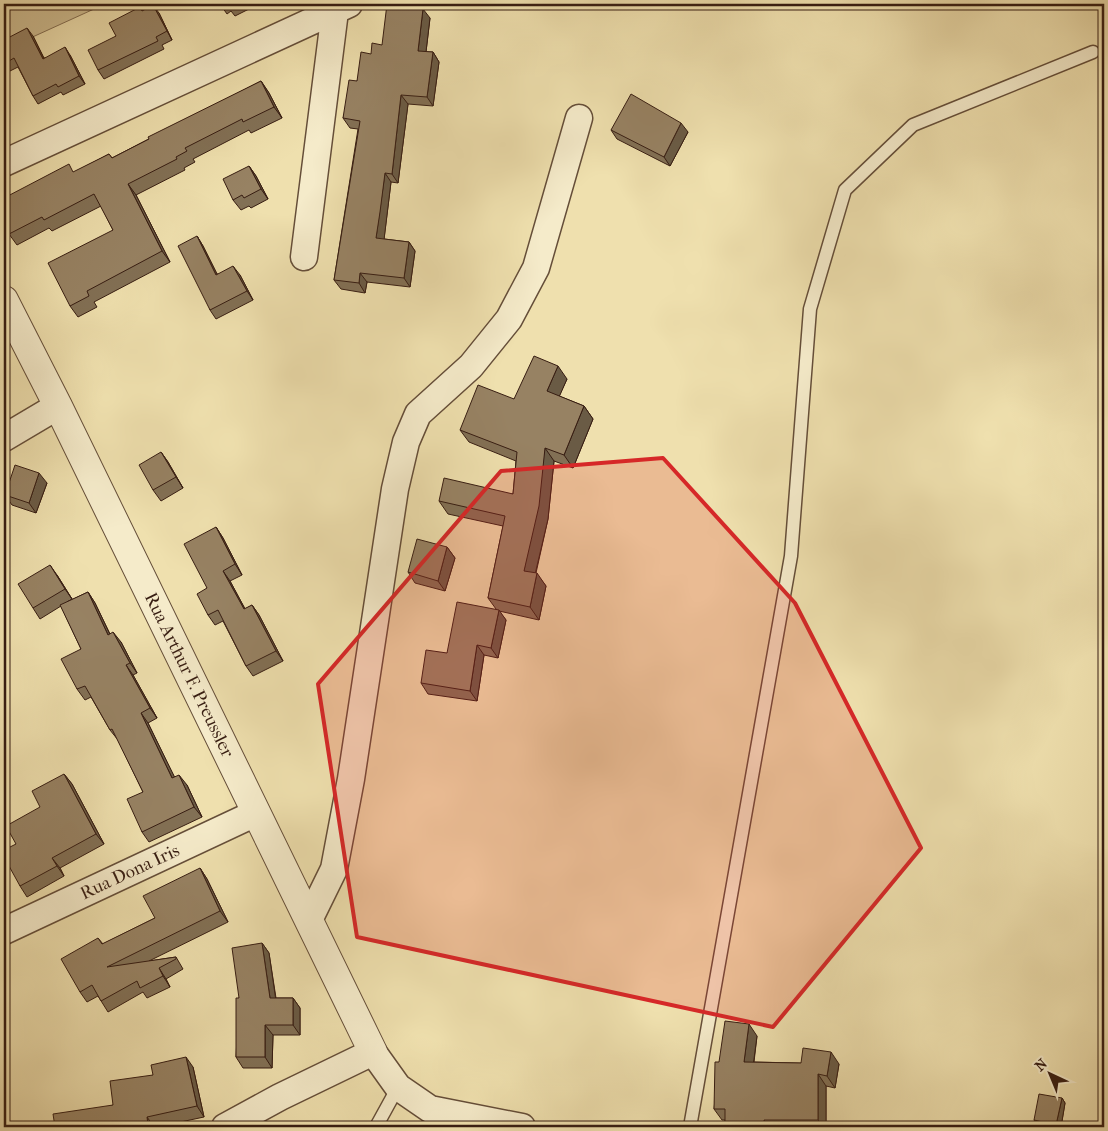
<svg xmlns="http://www.w3.org/2000/svg" width="1108" height="1131" viewBox="0 0 1108 1131" font-family="'IM FELL French Canon',serif">
<style>
.green{fill:#d0bf93;stroke:#846e52}
.lines{fill:none;stroke-linecap:round;stroke-linejoin:round}
.service-casing{stroke:#654e39;stroke-width:15}
.minor-casing{stroke:#654e39;stroke-width:29}
.tertiary-casing{stroke:#654e39;stroke-width:30}
.service{stroke:#f5ebca;stroke-width:12}
.minor{stroke:#f5ebca;stroke-width:26}
.tertiary{stroke:#f5ebca;stroke-width:28}
.wall{fill:#827055;stroke:#371d12}
.shaded-wall{fill:#6a5b45;stroke:#371d12}
.building{fill:#978263;stroke:#371d12}
.marked{fill:#d62828;fill-opacity:0.2;stroke:#d62828;stroke-width:4;stroke-linejoin:round}
.labels{text-anchor:middle;dominant-baseline:central;stroke-width:4.5;stroke-linejoin:round;paint-order:stroke}
.street-label{font-size:18px;fill:#371d12;stroke:#f5ebca}
</style>
<rect width="100%" height="100%" fill="#efe0ae"/>
<filter id="stains"><feTurbulence type="fractalNoise" baseFrequency=".004" numOctaves="4"/><feColorMatrix values="0 0 0 0 .2 0 0 0 0 .09 0 0 0 0 .02 0 0 0 .5 -.17"/></filter>
<radialGradient id="worn" r=".72"><stop offset=".6" stop-color="#630" stop-opacity="0"/><stop offset="1" stop-color="#630" stop-opacity=".3"/></radialGradient>
<path class="green" d="M4 4H105L4 50Z"/>
<g class="lines">
<defs>
<path id="service" d="M376 1127 398 1087
M690 1127 791 556 810 309 845 190 913 125 1093 52"/>
<path id="minor" d="M4 163 349 4
M304 257 335 11
M4 438 58 406
M309 920 334 869 351 779 395 489 406 442 418 414 471 366 509 319 536 268 579 118
M4 931 256 813
M225 1127 280 1097 373 1052 398 1087 430 1109 522 1127"/>
<path id="tertiary" d="M4 300 58 406 373 1052"/>
</defs>
<use href="#service" class="service-casing"/>
<use href="#minor" class="minor-casing"/>
<use href="#tertiary" class="tertiary-casing"/>
<use href="#service" class="service"/>
<use href="#minor" class="minor"/>
<use href="#tertiary" class="tertiary"/>
</g>
<path class="wall" d="M220 4H259L235 16 231 11 227 14Z
M142 10 159 13 172 40 162 45 164 49 104 79 98 70 116 36Z
M430 18 426 52H433L439 62 433 106 408 104 398 183 391 182 384 239 409 242 415 251 410 287 367 282 365 293 341 289 334 280 358 129 350 128 343 118 357 81 371 54 382 45Z
M33 36 44 58 70 55 85 84 63 95 61 92 38 104 33 96 18 67 4 74V40Z
M261 81 269 93 282 118 251 133 249 130 193 159 195 162 184 168 185 170 136 195 170 262 94 302 97 307 78 317 70 306 113 230 101 206 52 231 49 228 17 245 9 234 75 172 109 154 112 158Z
M611 130 688 132 670 166 617 139Z
M249 166 256 176 268 199 251 208 249 206 241 210 233 200Z
M197 236 203 246 217 274 240 275 253 300 216 319 210 310Z
M567 379 559 396 584 406 593 419 573 468 554 461 548 519 536 573 546 586 539 620 499 611 506 620 498 658 484 655 477 701 428 694 421 683 447 653 496 609 488 598 503 526 448 514 439 501 513 494 516 461 469 442 460 430 514 399Z
M161 452 168 462 183 488 161 501 153 490Z
M47 483 36 513 12 505 5 495Z
M216 527 223 538 242 575 230 581 245 609 252 605 259 615 283 661 253 676 246 666 223 621 215 625 208 615 207 588Z
M447 547 455 558 445 591 415 583 408 572Z
M57 575 72 599 67 602 88 592 95 603 110 634 121 642 137 673 133 675 157 718 148 723 174 777 187 785 202 817 149 842 142 832 143 792 118 740 110 730 91 697 85 700 77 689 81 649 61 606 40 619 33 608Z
M64 774 72 784 104 844 60 868 64 876 27 897 20 886 16 844Z
M200 868 207 879 228 922 149 961 176 957 183 969 166 979 170 987 147 998 143 992 108 1012 98 996 87 1002 80 992 98 938 103 944 155 918Z
M262 943 269 953 276 998H293L300 1008V1035H273L272 1068H243L236 1057 239 998Z
M757 1036 754 1062 839 1064 835 1088 826 1086V1127H728L725 1123V1120H722L714 1109 719 1062Z
M193 1067 204 1117 157 1127H55L113 1105 153 1075Z
M1062 1098 1065 1103 1061 1127H1045L1037 1126 1034 1120Z"/>
<path class="shaded-wall" d="M153 5 159 13 172 40 167 31Z
M423 9 430 18 425 60 418 51Z
M27 28 33 36 48 67 43 59Z
M65 47 70 55 85 84 79 76Z
M433 52 439 62 433 106 427 97Z
M261 81 269 93 282 118 274 107Z
M401 95 408 104 398 183 392 174Z
M681 123 688 132 670 166 664 157Z
M249 166 256 176 268 199 261 189Z
M385 173 391 182 383 248 376 238Z
M128 184 136 195 170 262 162 251Z
M197 236 203 246 222 284 216 275Z
M409 242 415 251 410 287 404 278Z
M233 266 240 275 253 300 247 291Z
M360 273 367 282 365 293 359 283Z
M558 366 567 379 556 404 547 391Z
M584 406 593 419 573 468 564 455Z
M545 448 554 461 548 519 533 583 524 571Z
M161 452 168 462 183 488 176 477Z
M39 473 47 483 36 513 29 503Z
M216 527 223 538 242 575 235 564Z
M447 547 455 558 445 591 438 581Z
M50 565 57 575 72 599 65 589Z
M223 571 230 581 251 620 244 609Z
M537 573 546 586 539 620 530 607Z
M88 592 95 603 115 645 108 635Z
M252 605 259 615 283 661 276 651Z
M499 610 506 620 498 658 491 648Z
M113 632 121 642 137 673 130 663Z
M477 645 484 655 477 701 470 691Z
M126 665 133 675 157 718 150 708Z
M141 713 148 723 180 788 172 778Z
M64 774 72 784 104 844 96 834Z
M179 775 187 785 202 817 194 807Z
M52 858 60 868 64 876 57 866Z
M200 868 207 879 228 922 220 911Z
M262 943 269 953 277 1008 270 998Z
M159 968 166 979 170 987 163 976Z
M293 998 300 1008V1035L293 1025Z
M749 1024 757 1036 752 1074 744 1062Z
M265 1025 273 1035 272 1068 265 1057Z
M831 1052 839 1064 835 1088 827 1076Z
M186 1057 193 1067 204 1117 197 1106Z
M818 1074 826 1086V1127H824L818 1120Z
M1062 1098 1065 1103 1061 1127H1058L1056 1125Z
M147 1117 154 1127H150L148 1125Z
M764 1120 769 1127H767L764 1124Z"/>
<path class="building" d="M227 4H238L229 8Z
M387 4 423 9 418 51 433 52 427 97 401 95 392 174 385 173 380 212 376 238 409 242 404 278 360 273 359 283 334 280 360 121 343 118 349 80 357 81 361 52 371 54 372 43 382 45Z
M153 5 167 31 156 37 158 41 98 70 88 50 116 36 109 23 140 7 142 11Z
M27 28 43 59 65 47 79 76 58 87 56 84 33 96 14 58 4 64V40Z
M261 81 274 107 243 122 242 119 185 148 187 151 176 157 177 159 128 184 162 251 87 291 89 296 70 306 48 263 113 230 94 194 44 220 42 217 9 234 4 224V198L69 164 73 172 109 154 112 158 149 139 148 137Z
M631 94 681 123 664 157 611 130Z
M249 166 261 189 244 198 242 195 233 200 223 179Z
M197 236 216 275 233 266 247 291 210 310 178 246Z
M534 356 558 366 547 391 584 406 564 455 545 448 539 506 524 571 537 573 530 607 488 598 505 516 439 501 444 478 513 494 517 452 460 430 478 385 514 399Z
M161 452 176 477 153 490 139 465Z
M15 465 39 473 29 503 5 495Z
M216 527 235 564 223 571 244 609 252 605 276 651 246 666 218 610 208 615 197 594 207 588 184 544Z
M417 539 447 547 438 581 408 572Z
M50 565 65 589 33 608 18 584Z
M88 592 108 635 113 632 130 663 126 665 150 708 141 713 172 778 179 775 194 807 142 832 127 799 143 792 112 729 110 730 85 686 77 689 61 659 81 649 60 605Z
M457 602 499 610 491 648 477 645 470 691 421 683 426 650 447 653Z
M64 774 96 834 52 858 57 866 20 886 4 857V850L16 844 6 826 40 807 32 791Z
M200 868 220 911 107 967 176 957V959L159 968 163 976 140 988 137 981 101 1001 92 985 80 992 61 959 98 938 102 944 155 918 143 896Z
M262 943 270 998H293V1025H265V1057H236V998H239L232 948Z
M725 1021 749 1024 744 1062 801 1063 803 1048 831 1052 827 1076 818 1074V1120H764V1124L725 1123V1109H714L715 1062H719Z
M186 1057 197 1106 147 1117 148 1125 127 1127H55L53 1114 113 1105 110 1081 153 1075 151 1065Z
M1039 1094 1062 1098 1056 1125 1034 1120Z
M883 1125 907 1127H883Z
M996 1125 1026 1127H996Z"/>
<path class="marked" d="M663 458 795 603 921 848 773 1027 357 937 318 684 501 471Z"/>
<g class="labels">
<g class="street-label">
<text transform="translate(189 675) rotate(64)">Rua Arthur F. Preussler</text>
<text transform="translate(130 872) rotate(-25)">Rua Dona Iris</text>
</g>
</g>
<rect width="1108" height="1131" fill="none" stroke="#efe0ae" stroke-width="20"/>
<rect x="5" y="5" width="1098" height="1121" fill="none" stroke="#371d12" stroke-width="2.5"/>
<rect x="10" y="10" width="1088" height="1111" fill="none" stroke="#371d12"/>
<g transform="translate(1050 1074) rotate(316)" stroke="#f5ebca" stroke-width="4" paint-order="stroke">
<path d="M0-4L9 19L0 12L-9 19Z" fill="#371d12"/>
<text y="-8" font-size="14" font-weight="bold" text-anchor="middle" fill="#371d12">N</text>
</g>
<rect width="100%" height="100%" filter="url(#stains)"/>
<rect width="100%" height="100%" fill="url(#worn)"/>
</svg>
